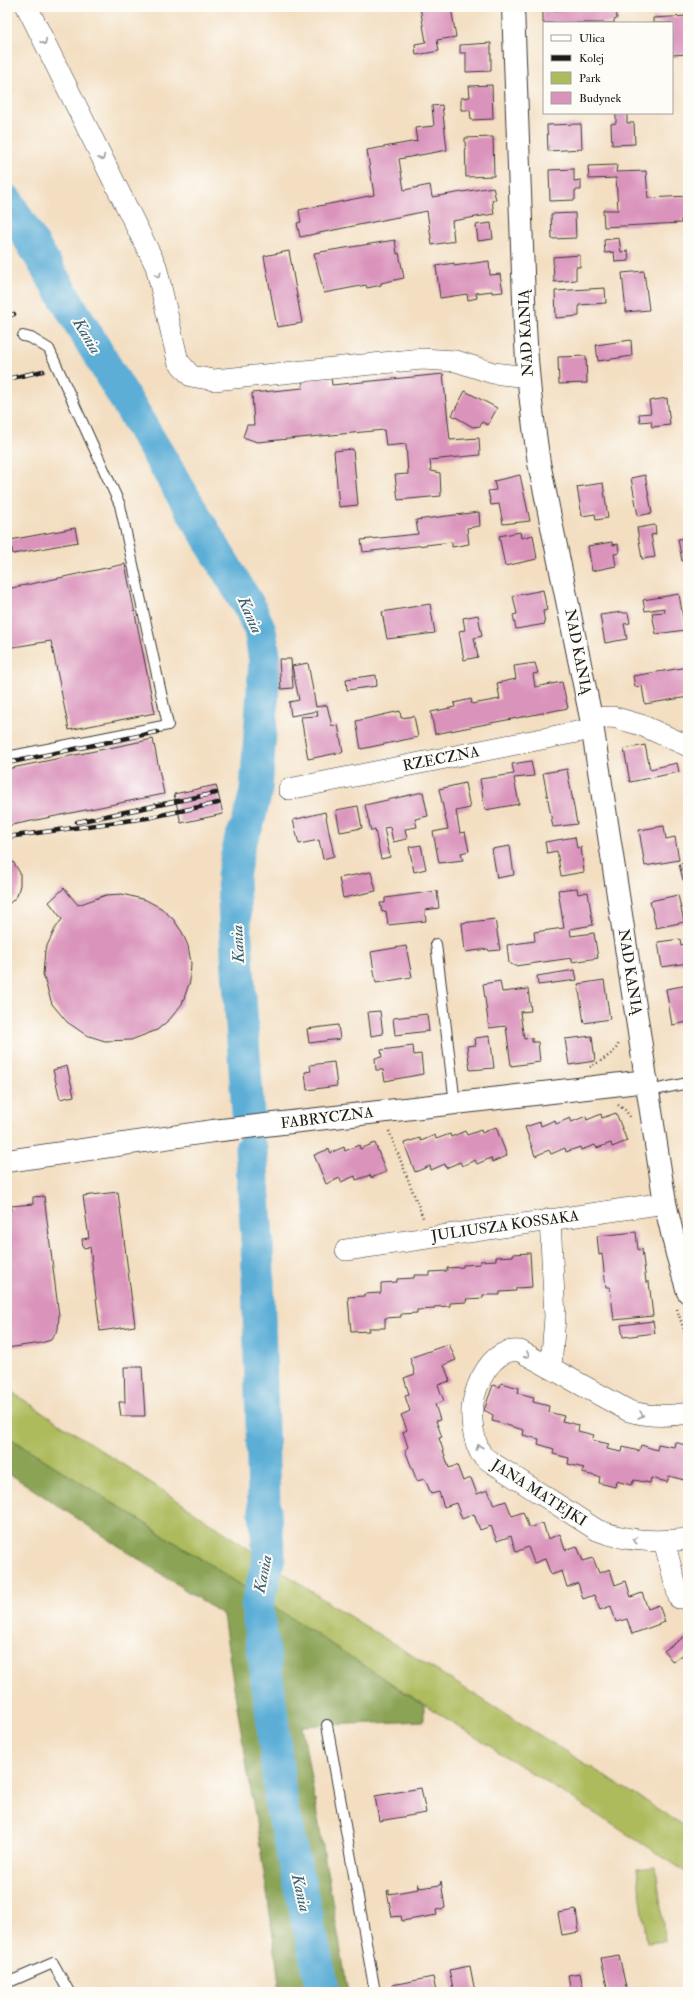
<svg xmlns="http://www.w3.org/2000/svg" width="695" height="1999" viewBox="0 0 695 1999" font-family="'IM FELL Double Pica',serif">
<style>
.green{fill:#aebb5d;stroke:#656c3c}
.forest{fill:#8aa354;stroke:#536038}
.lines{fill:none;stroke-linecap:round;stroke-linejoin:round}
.river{stroke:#5baed7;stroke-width:33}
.building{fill:#da93bb}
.lane-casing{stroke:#3c3935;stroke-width:12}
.street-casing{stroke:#3c3935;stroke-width:22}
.secondary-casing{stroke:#3c3935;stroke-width:24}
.path{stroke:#3c3935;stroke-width:2.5;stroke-dasharray:1 3;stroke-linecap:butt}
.lane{stroke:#fff;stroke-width:10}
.street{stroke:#fff;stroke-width:21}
.secondary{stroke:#fff;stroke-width:22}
.rail-casing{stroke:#1c1c1c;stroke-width:4.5}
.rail{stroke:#fdfcf7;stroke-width:3;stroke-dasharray:9;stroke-linecap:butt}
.oneway{stroke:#999}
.labels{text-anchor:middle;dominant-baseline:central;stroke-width:4;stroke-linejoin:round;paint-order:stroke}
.street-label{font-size:15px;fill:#1c1c1c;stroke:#fdfcf7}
.water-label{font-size:16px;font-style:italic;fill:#385e70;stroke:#fdfcf7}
</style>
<rect width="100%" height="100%" fill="#fdfcf7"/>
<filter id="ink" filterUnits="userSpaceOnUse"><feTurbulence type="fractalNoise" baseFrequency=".025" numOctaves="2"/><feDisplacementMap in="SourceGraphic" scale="8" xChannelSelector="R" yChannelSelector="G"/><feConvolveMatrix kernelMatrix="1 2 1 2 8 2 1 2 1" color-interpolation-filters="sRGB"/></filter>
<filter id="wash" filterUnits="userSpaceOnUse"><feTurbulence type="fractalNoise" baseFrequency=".012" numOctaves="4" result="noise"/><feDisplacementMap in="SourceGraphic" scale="16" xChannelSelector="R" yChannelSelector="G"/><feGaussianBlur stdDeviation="0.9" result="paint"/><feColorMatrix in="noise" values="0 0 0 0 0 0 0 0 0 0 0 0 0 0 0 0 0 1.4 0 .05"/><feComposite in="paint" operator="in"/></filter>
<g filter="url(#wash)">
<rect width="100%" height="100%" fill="#f3dec1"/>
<path class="green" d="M7 1389 162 1490 330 1604 688 1828V1873L297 1623 212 1566 7 1436Z
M656 1867 665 1941 647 1943 637 1869Z"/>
<path class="forest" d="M7 1436 212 1566 424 1705V1721L302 1726 348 1992H280C266 1866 241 1741 223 1615L7 1472Z"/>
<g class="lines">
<path class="river" d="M7 201 250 608 260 630 265 661 256 791 248 823 240 841 233 876 235 925 248 1113
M251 1149 257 1240 264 1501 269 1557 257 1606 271 1708 281 1805 324 1992"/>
</g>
<g id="blocks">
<path class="building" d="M420 7H451L456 37 437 40 439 51 416 55 415 44 426 42Z
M602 7H616L617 19 614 20V23H543V11Z
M687 16 688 54 672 55V23H653V18Z
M491 43V71L466 72V53H460V45Z
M492 85 493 119 471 120 470 110H461V98L470 97 469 86Z
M442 105 447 150 399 159 404 190 430 185 432 197 493 187 496 200H492L494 214 452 221 454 241 432 245 427 211 300 237 297 223 301 222 299 210 374 195 367 150 417 141 415 128 434 126 432 106Z
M616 113H627V123H634L635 144 612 145 611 124 616 123Z
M581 124 582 149 548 151 547 125Z
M493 137 494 176 466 177 465 138Z
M617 165 616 172 646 171 648 198 688 196V220H681V223L604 227 603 210H618L616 178 589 179 588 166Z
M574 169V181L581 180V190H575V200L550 201 549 170Z
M575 213 576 238 552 239 551 214Z
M491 223 493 239 478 241 476 225Z
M619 238 621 252 628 251 629 261 615 262 614 252 605 253 604 240Z
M395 240 397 254 399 253 404 278 381 283V285L367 288 366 285 324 293 314 253Z
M289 251 302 323 277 327 264 256Z
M580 255V267H576V280L554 282 553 257Z
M489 261 490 275 500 274 503 292 492 293V291L476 293 477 298 468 300 467 294 440 298 436 266 454 263V266Z
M644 271 649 310 626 312 622 273Z
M605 288 606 303 579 305V316L556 318 555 291Z
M631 340 632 356 598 361 596 345Z
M586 356 587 383 559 384 558 357Z
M443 374 450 440 479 438 480 455 430 460 431 471 440 473 441 496 398 500 395 475 408 474 406 444 386 446 384 430 257 442 243 437 247 425H254L252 393 303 388 302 379 331 377 332 385Z
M465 391 497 408 488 425 482 422 480 426 473 427 452 415Z
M667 398 670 425 652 427 651 421 640 422 639 414 651 413 649 401Z
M353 449 358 505 339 507 334 451Z
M520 475 530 521 503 524 499 504 491 505 488 491 496 490 494 481Z
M645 475 652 513 638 516 631 478Z
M603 483 608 518 596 520 595 514 582 516 577 487Z
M479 512 480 526 467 528 469 544 452 547V542L363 552 361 540 418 534 416 520Z
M655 525 656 534 651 535 655 557 642 559 637 528Z
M75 528 78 542 13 554 10 540Z
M520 532 521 538 533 535 537 559 505 566 499 536Z
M688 538V560L682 561 678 539Z
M612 542 613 545 618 544 619 553 614 554 616 566 592 571 588 546Z
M125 564 155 713 69 730 51 641 7 648V589Z
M543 590 547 610 543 611 545 624 516 629 513 615 517 614 513 596Z
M679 594 685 630 656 634 652 613 665 612 664 608 645 611 643 600Z
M430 604 435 633 387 639 382 612Z
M622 612 623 613H628L630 623 624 624 627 639 605 643 600 615Z
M478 615 482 636 474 638 478 657 464 660 459 631 465 630 463 618Z
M279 659H291L293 688 281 689Z
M308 663 316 707 327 705 332 726 338 725 343 752 308 759 301 717 318 716 317 711 291 716 289 702 299 700 292 666Z
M535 663 538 673 533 674 535 687 562 682 568 708 435 734 431 712 455 707 454 703 471 699 472 704 500 699 497 683 516 679 514 666Z
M688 667V697L645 704 642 686 635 687 633 676Z
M376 675 377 686 347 690 346 679Z
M400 711 401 718 414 716 418 737 361 749 356 721Z
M153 739 164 794 7 826V769Z
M645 745 650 769 677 763 679 772 630 782 624 749Z
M531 761 534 776 514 778 519 804 485 810 480 779 514 774 512 764Z
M567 769 577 824 553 827 543 773Z
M465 783 470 808 456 811 460 833 465 832 469 851 461 853 463 860 439 863 433 832 448 829 439 789Z
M216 785 223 814 181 823 174 794Z
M423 792 428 816 415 819 417 827 405 829 407 839 393 842 390 827 384 828 390 857 381 859 375 830 371 831 365 805Z
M358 806 362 828 340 832 336 810Z
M325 812 334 856 323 859 319 840 299 844 293 820Z
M664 826 666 839 675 837 679 860 645 866 639 830Z
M575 837 577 848 581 847 584 872 561 876 557 851 547 853 545 842Z
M421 845 426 869 414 872 409 847Z
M510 846 514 875 497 878 492 849Z
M7 857 14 863 20 873V885L17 896 7 906Z
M688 862V879L683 880 679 864Z
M371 872 376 891 343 898 339 878Z
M64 888 78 905 106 895 122 894 146 900 161 908 173 919 182 932 188 946 191 963 190 981 182 1004 170 1019 157 1030 131 1040 105 1041 86 1035 67 1022 52 1004 43 975 45 950 55 929 62 919 49 902Z
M577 888 578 894 588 892 593 925 570 929 571 936 594 933 598 958 572 962V958L515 966 509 963 507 945 535 941 534 932 564 928 558 890Z
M437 891 439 908 425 910 426 921 388 925 386 911 382 912 380 903H385V898Z
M678 895 684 922 656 928 650 901Z
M495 919 500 950 489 951 488 949 465 952 462 923Z
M680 939 681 945 688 943V963L662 967 658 942Z
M406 946 412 977 376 983 371 952Z
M575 970 577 980 538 985 537 976Z
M604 980 610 1019 584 1023 578 984Z
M500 981 502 992 528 989 531 1011 520 1012 524 1039 532 1038V1042H538L540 1062 511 1066 506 1026 489 1028 483 984Z
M688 985V1022L672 1025 666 989Z
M380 1011 383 1034 371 1036 368 1012Z
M427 1014 429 1031 395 1035 393 1018Z
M338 1025 340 1039 309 1043 307 1029Z
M490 1036 494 1068 470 1070 467 1046 476 1045 475 1038Z
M592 1036 595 1061 569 1065 565 1039Z
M413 1046 414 1055 421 1054 423 1074 385 1081 383 1070H376L375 1058 382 1057 381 1050Z
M334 1062 337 1086 307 1090 305 1072 311 1071 310 1065Z
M67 1066 74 1096 60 1099 53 1070Z
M616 1113 627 1141 612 1147 611 1143 597 1148 595 1145 581 1150 580 1147 566 1152 565 1148 551 1154 549 1150 535 1156 525 1127 540 1122 541 1126 555 1120 556 1124 570 1118 572 1122 586 1116 587 1120 601 1114 602 1118Z
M496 1127 507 1156 492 1162 491 1158 477 1164 475 1160 462 1166 460 1162 446 1168 445 1164 431 1170 430 1166 415 1172 404 1143 420 1138 421 1141 435 1135 436 1139 450 1134 451 1137 465 1131 467 1135 481 1130 482 1133Z
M375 1143 386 1172 371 1178 370 1175 356 1180 355 1176 341 1182 340 1178 326 1184 314 1155 329 1149 330 1153 344 1147 345 1151 359 1145 360 1149Z
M118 1192 135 1326 100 1331 90 1247 83 1248 82 1239 89 1238 83 1196Z
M44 1196 59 1316 58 1329 51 1340 41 1343 7 1348V1209H12L11 1206 33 1204V1197Z
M636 1232 638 1250 642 1249 646 1282H649L653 1316 614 1320 610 1287H606L602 1254 599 1255 597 1236Z
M530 1253 532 1287 516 1288V1291L500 1292V1295H483V1298L466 1299 467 1302 450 1303V1306L434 1307V1309L417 1310V1313L401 1314V1317L385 1318V1328H368L369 1331 351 1332 348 1297 364 1296V1294L381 1293V1283L397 1282V1279L414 1278V1275H430V1272L447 1271V1268L463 1267V1265L480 1264V1261L496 1260V1257L513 1256V1254Z
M653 1321 655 1333 623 1337 621 1325Z
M449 1344 456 1360 444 1365 450 1381 438 1385 444 1401 435 1404 440 1420 436 1421 442 1437 439 1438 449 1468 457 1465 463 1481 471 1478 477 1494 488 1490 494 1505 506 1501 512 1516 523 1512 529 1528 543 1523 548 1539 560 1534 565 1550 577 1546 583 1561 593 1558 599 1573 610 1569 615 1585 626 1581 631 1597 642 1593 648 1609 659 1605 665 1622 632 1634 627 1619 616 1622 611 1606 600 1610 594 1595 583 1599 578 1583 567 1587 562 1571 551 1575 545 1559 534 1563 528 1547 516 1552 511 1536 497 1541 491 1526 480 1530 474 1514 462 1519 456 1503 444 1507 439 1492 431 1494 425 1479 417 1481 405 1450 408 1447 403 1432 407 1430 401 1415 410 1411 405 1396 409 1394 404 1378 415 1374 410 1358Z
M124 1367H142L145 1416H121L119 1402H125Z
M501 1383 519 1388 518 1393 534 1397 533 1402 549 1406 548 1412 564 1416 562 1421 579 1425 578 1431 594 1435 592 1440 609 1444 607 1449 622 1452 623 1447 639 1451 641 1445 657 1450 658 1444 674 1447 675 1442 688 1446V1481L669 1476 667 1482 651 1478 650 1483 634 1480 631 1485 616 1481 615 1487 599 1483 600 1477 582 1473 584 1468 568 1464 569 1458 553 1454 554 1449 538 1444 539 1439 523 1435 524 1430 492 1421 493 1415 484 1410 493 1385 500 1387Z
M688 1634V1651L673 1662 664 1651Z
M421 1788 426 1813 379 1821 375 1796Z
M441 1881 445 1908 436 1910 437 1915 402 1921 401 1916 392 1917 387 1891 389 1890V1894L419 1889 418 1883 420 1888 440 1885Z
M576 1910 579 1932 562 1935 558 1913Z
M619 1955 627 1992H608L601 1958Z
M470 1966 475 1992H454L449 1970Z
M580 1973 584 1992H571L568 1975Z
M433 1977 436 1992H394L392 1985Z"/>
</g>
</g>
<g filter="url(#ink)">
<use href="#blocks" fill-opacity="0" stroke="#3c3935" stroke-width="1"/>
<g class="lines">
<defs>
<path id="lane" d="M7 757 168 725 120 505 49 349 31 338 23 336
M436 944 455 1104
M649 1091 688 1083
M327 1725 375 1992
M7 1983 53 1963 69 1992"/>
<path id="street" d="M27 7 156 266 178 361 191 376 214 380 422 359 456 361 493 373 527 377
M591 718 613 717 641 725 688 746
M289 789 592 729
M550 1219 555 1317 551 1367
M346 1250 665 1203
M688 1413C667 1417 649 1417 629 1411L520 1351C491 1347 475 1385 472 1409 471 1423 474 1440 480 1452 482 1457 490 1461 494 1464L597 1530C627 1542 657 1542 688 1539
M664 1541 679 1598"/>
<path id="secondary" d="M513 7 525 326C527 372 532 417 539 463L591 718 665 1203 677 1254 688 1292
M7 1161 213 1131 647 1081"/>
</defs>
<use href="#lane" class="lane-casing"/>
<use href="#street" class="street-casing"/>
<use href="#secondary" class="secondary-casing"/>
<path class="path" d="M590 1067C600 1061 616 1054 619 1042
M618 1105 625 1110 631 1118
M389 1131 424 1220
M677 1309 688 1343"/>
<use href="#lane" class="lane"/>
<use href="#street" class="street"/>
<use href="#secondary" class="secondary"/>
<defs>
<path id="rail" d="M7 316 14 314
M7 365H8
M7 379 43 371
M7 763 157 732
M77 822 216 793
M7 837 147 818 218 803"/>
</defs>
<use href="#rail" class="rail-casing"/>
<use href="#rail" class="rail"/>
</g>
<defs><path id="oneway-chevron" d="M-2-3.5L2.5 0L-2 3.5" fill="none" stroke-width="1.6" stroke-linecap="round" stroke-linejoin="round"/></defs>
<g class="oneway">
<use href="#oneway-chevron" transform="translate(44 42) rotate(63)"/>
<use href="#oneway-chevron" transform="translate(102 158) rotate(63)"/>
<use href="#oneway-chevron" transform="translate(158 275) rotate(77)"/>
<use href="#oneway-chevron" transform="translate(527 1355) rotate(28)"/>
<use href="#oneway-chevron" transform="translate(641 1415) rotate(14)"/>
<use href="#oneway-chevron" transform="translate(479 1447) rotate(-109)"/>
<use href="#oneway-chevron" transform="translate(635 1540) rotate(-175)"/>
</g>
</g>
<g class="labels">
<g class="street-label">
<text transform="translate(526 333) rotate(-93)">NAD KANIĄ</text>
<text transform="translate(578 652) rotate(79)">NAD KANIĄ</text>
<text transform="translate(441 759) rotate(-11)">RZECZNA</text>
<text transform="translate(630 972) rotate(81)">NAD KANIĄ</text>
<text transform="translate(327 1118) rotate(-7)">FABRYCZNA</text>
<text transform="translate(505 1226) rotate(-8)">JULIUSZA KOSSAKA</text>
<text transform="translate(539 1493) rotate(33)">JANA MATEJKI</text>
</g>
<g class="water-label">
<text transform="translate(87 336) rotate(59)">Kania</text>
<text transform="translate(250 615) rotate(66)">Kania</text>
<text transform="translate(238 944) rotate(-93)">Kania</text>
<text transform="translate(263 1574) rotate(-79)">Kania</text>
<text transform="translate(301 1893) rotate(77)">Kania</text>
</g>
</g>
<rect width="695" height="1999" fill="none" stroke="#fdfcf7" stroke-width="24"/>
<rect x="543" y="22" width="130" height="92" fill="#fdfcf7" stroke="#a3a29f"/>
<rect x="551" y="35" width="20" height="6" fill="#ffffff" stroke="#a3a29f"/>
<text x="579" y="42" font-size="12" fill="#1c1c1c">Ulica</text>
<rect x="551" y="55" width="20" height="6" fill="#1c1c1c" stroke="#a3a29f"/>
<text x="579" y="62" font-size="12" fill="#1c1c1c">Kolej</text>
<rect x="551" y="72" width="20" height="12" fill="#aebb5d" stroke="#a3a29f"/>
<text x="579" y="82" font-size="12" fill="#1c1c1c">Park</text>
<rect x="551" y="92" width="20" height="12" fill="#da93bb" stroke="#a3a29f"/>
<text x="579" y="102" font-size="12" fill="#1c1c1c">Budynek</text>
</svg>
